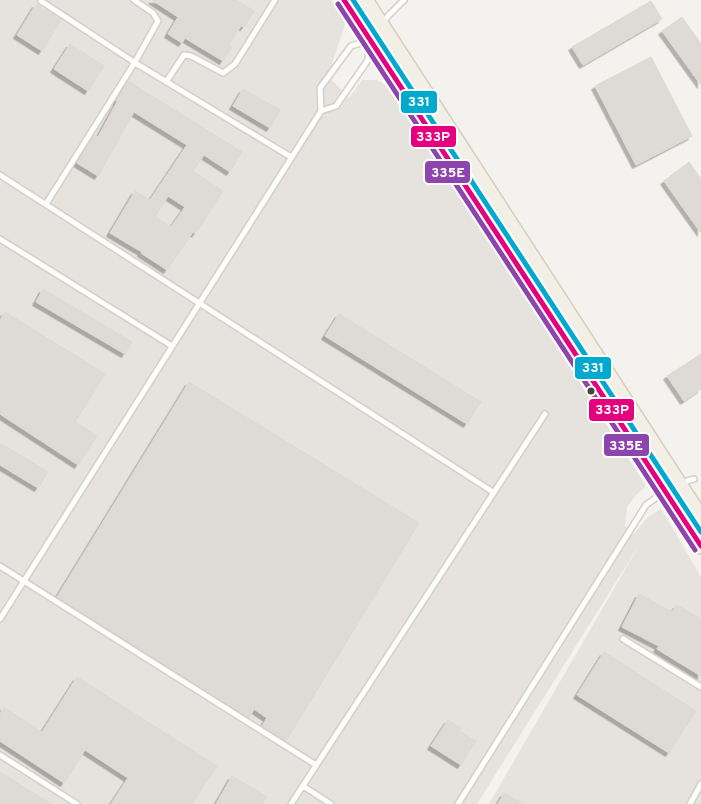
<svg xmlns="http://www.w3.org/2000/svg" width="701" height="804" viewBox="0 0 701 804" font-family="Overpass,sans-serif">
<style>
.industrial{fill:#e6e2de}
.building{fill:#dedbd6;stroke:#dcd9d4;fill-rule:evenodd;filter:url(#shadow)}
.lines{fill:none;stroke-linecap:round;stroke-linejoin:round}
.lane-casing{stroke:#d2d0cb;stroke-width:8}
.primary-casing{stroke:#d6cebb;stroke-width:18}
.lane{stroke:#fdfdfc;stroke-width:5}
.primary{stroke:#f2efe6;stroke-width:15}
.bus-1-casing{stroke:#fff;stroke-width:9}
.bus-2-casing{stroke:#fff;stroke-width:9}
.bus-3-casing{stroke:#fff;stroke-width:9}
.bus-1{stroke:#e5007d;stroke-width:5}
.bus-2{stroke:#8e44ad;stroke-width:5}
.bus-3{stroke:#00a9ce;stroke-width:5}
.bus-dot{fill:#4b4439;stroke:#fff;stroke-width:2}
.line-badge{stroke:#fff;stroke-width:2}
.badge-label{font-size:14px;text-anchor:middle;font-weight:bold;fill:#fff}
</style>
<defs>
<filter id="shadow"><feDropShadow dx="-3.5" dy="3.5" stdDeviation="0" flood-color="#0004"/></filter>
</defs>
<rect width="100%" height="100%" fill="#f4f2ee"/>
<path class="industrial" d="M0 0H331L346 21 328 76 349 98 362 80H377L393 90 646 486 636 495 627 507 625 526 634 534 647 518 661 509 701 577V804H489L641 542 477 804H0Z"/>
<path class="building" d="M152 0H236L254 11 244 27 241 26 229 45 232 47 223 61 185 38 182 43 168 34 178 17Z
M651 1 662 19 583 65 572 47Z
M36 4 61 20 42 51 17 35Z
M682 17 701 44V85L662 31Z
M70 44 104 66 88 91 54 69Z
M651 57 692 136 636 165 595 86Z
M128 81 242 152 230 172 204 155 193 171 223 191 195 234 193 232 167 270 141 253 142 252 110 233 135 191 150 200 187 145 134 112 98 176 77 163 94 135 98 137 117 102 116 101ZM168 196 185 207 171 227 155 217Z
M243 89 280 110 270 128 233 106Z
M689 162 701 179V233L664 181Z
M43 289 132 342 125 354 36 302Z
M5 312 105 374 75 422 97 436 78 465 0 414V320Z
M339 314 481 402 467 424 325 336Z
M701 354V389L684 401 667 376Z
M189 382 419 523 286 741 262 726 267 718 254 709 249 718 57 597Z
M0 443 48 472 38 488 0 465Z
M639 594 672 612 677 605 701 619V676L657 649 659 646 622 627Z
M604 652 696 711 669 753 577 695Z
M77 677 217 766 192 804H111L128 778 85 750 64 783 0 741V714L4 707 42 732Z
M448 720 461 728 459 731 476 741 461 765 431 746Z
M0 772 51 804H0Z
M232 776 267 797 262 804H216Z
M504 793 523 804H498Z"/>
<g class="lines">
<defs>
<path id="lane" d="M41 1 137 64 291 157
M372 37 387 17 404 0
M166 82 184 55 191 56 223 73 235 64 275 0
M321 111 336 106 368 60 369 45
M0 175 493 492
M46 204 135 62 158 21 153 13 134 0
M0 239 172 346
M680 483 694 479
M0 566 316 765
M0 619 321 111 320 88 351 46 367 41
M623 639 701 687
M0 755 77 804
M303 786 331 804
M291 804 545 414
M458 804 646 505 664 492
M690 804 701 784"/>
<path id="primary" d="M344 0 701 546
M365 0 701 518"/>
</defs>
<use href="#lane" class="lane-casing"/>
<use href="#primary" class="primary-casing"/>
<use href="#lane" class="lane"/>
<use href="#primary" class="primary"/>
<defs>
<path id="bus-1" d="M344 0 701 546"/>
<path id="bus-2" d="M338 4 695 550"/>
<path id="bus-3" d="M353 0 701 532"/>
</defs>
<use href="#bus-1" class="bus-1-casing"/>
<use href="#bus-2" class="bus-2-casing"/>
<use href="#bus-3" class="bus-3-casing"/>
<use href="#bus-1" class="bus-1"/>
<use href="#bus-2" class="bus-2"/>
<use href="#bus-3" class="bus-3"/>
</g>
<circle class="bus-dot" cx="591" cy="391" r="4.5"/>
<g class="line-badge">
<rect x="400" y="90" width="38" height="24" rx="5" fill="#00a9ce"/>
<rect x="410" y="125" width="47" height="23" rx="5" fill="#e5007d"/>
<rect x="424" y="160" width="47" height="24" rx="5" fill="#8e44ad"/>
<rect x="574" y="356" width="38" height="24" rx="5" fill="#00a9ce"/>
<rect x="588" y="398" width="47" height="24" rx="5" fill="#e5007d"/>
<rect x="603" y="433" width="47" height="24" rx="5" fill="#8e44ad"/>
</g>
<g class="badge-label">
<text x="419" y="106">331</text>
<text x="433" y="141">333P</text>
<text x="448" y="177">335E</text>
<text x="593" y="372">331</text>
<text x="612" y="414">333P</text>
<text x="626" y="450">335E</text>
</g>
</svg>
